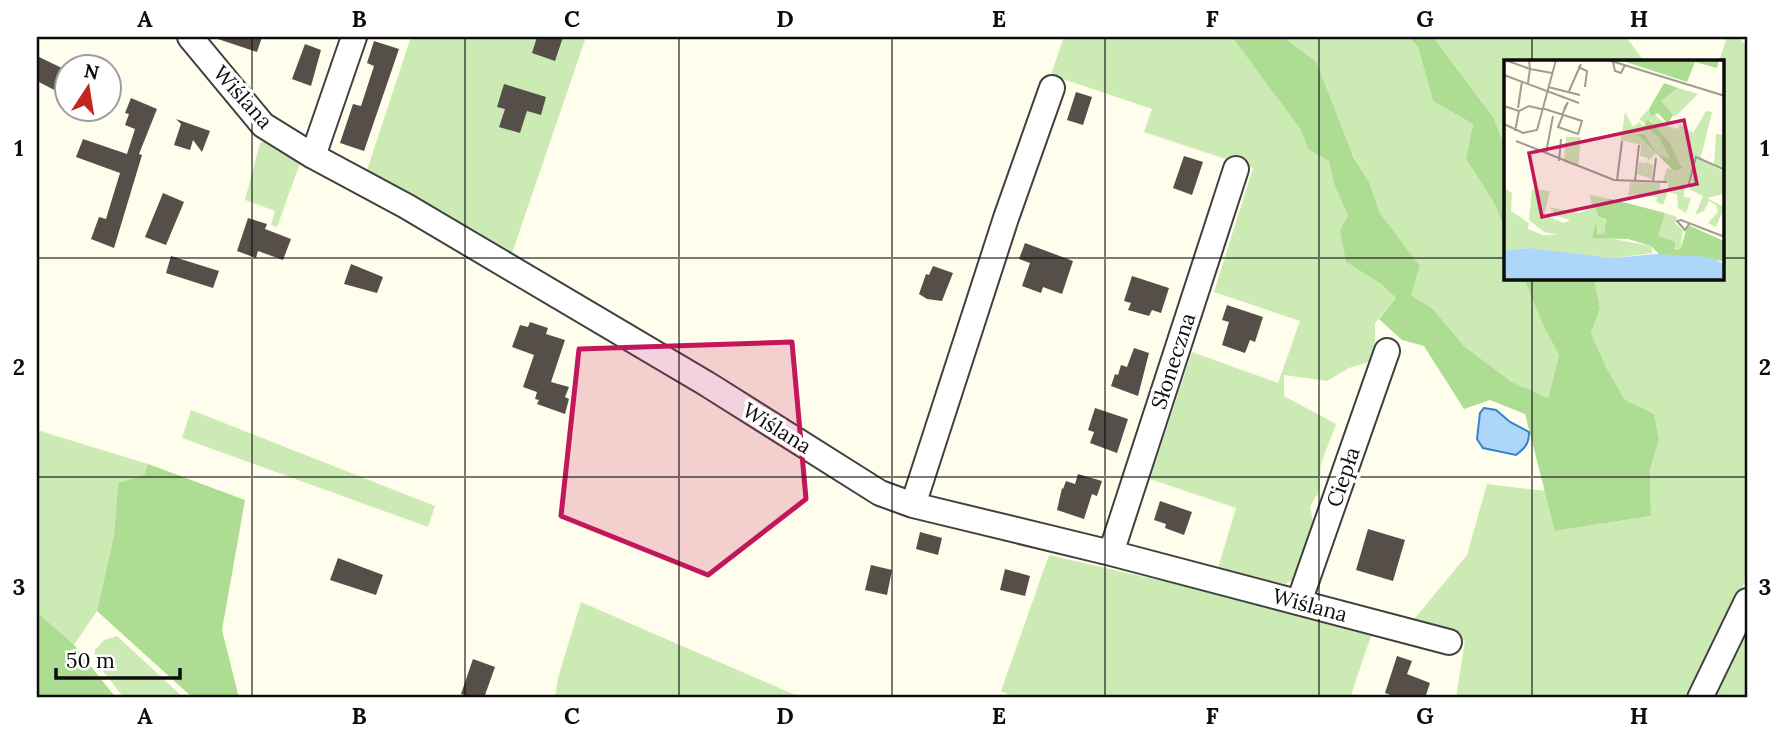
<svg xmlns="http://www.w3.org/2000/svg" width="1784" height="735" viewBox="0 0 1784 735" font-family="Lora,serif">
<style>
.green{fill:#ccebb4}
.forest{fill:#addc93}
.water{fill:#aed6f9;stroke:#3284d3;stroke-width:2}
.building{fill:#564f49}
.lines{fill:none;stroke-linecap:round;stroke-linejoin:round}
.minor-casing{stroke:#404040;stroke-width:28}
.minor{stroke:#fff;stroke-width:24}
.marked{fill:#c2185b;fill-opacity:0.2;stroke:#c2185b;stroke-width:5;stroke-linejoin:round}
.grid{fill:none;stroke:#0d0d0d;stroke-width:2;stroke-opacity:0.55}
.labels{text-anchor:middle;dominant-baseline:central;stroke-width:7;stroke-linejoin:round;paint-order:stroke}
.street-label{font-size:21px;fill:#0d0d0d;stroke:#fff}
.inset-road{fill:none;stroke:#9e9d93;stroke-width:2}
.view{fill:#c2185b;fill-opacity:0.15;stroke:#c2185b;stroke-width:3.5}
.inset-edge{fill:none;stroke:#0d0d0d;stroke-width:3.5}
.neatline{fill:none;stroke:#0d0d0d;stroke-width:2.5}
.grid-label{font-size:23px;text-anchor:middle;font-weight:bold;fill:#0d0d0d}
</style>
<rect width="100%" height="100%" fill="#fffdec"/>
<path class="green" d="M411 37H586L509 262 364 179Z
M1064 37H1235L1234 38 1301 130 1308 149 1329 161 1334 184 1348 216 1346 262 1381 284 1396 298 1375 323V342L1369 362 1349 368 1327 381 1284 375V396L1336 424 1321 464 1319 491 1310 507 1315 530 1296 578 1285 584 1218 568 1236 508 1150 479 1192 352 1278 383 1300 321 1214 292 1253 168 1144 132 1152 109 1051 75Z
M1284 37H1409L1418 47 1433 101 1473 124 1466 159 1494 203 1506 232V278H1524L1542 323 1559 355 1548 398 1512 382 1464 346 1433 309 1411 295 1420 266 1380 213 1369 182Z
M1433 37H1626L1644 61H1506V148L1493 117Z
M1727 37H1738L1747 46V578L1684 698H1456L1465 641 1411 623 1467 555 1487 484 1546 491 1556 531 1651 516 1650 470 1659 440 1625 400 1606 367 1591 333 1600 308 1594 278H1723V61H1719Z
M272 138 308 161 299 166 277 227 271 225 275 211 245 200 260 143Z
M191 410 435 506 428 527 182 438Z
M37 430 148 464 144 475 118 483 114 535 97 611 74 645 37 612Z
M1049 555 1210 592 1371 636 1350 698H1017L1001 691Z
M581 602 802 698H555L558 678Z
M1747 626V698H1712Z
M117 636 184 698H124L95 661V650L104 640Z"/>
<path class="forest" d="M1235 37H1283L1316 62 1353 156 1369 182 1380 213 1420 266 1411 295 1433 309 1464 346 1512 382 1548 398 1559 355 1542 323 1524 278H1594L1600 308 1591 333 1606 367 1625 400 1654 414 1659 440 1650 470 1651 516 1555 531 1525 414 1490 400 1464 409 1424 346 1402 340 1379 319 1396 298 1381 284 1346 262 1340 230 1348 216 1334 184 1329 161 1308 149 1301 130 1233 38Z
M1409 37H1433L1493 117 1506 148V232L1494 203 1466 159 1473 124 1433 101 1418 47Z
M148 464 245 500 222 630 239 698H193L97 611 114 535 118 483 144 475Z
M37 612 74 645 116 698H37Z"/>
<path class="water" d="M1484 408 1496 410 1510 422 1529 432C1529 444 1525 448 1516 455L1483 448 1477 439 1480 413Z"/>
<path class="building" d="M218 37H262L257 52 218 39Z
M537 37H563L555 61 532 53Z
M374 41 399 49 364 151 340 143 353 104 361 106 374 66 367 63Z
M305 44 321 50 311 86 292 79Z
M37 56 66 70V96L37 81Z
M504 84 546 97 541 115 527 111 520 133 499 127 505 109 497 107Z
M1076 92 1092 97 1083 125 1067 120Z
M131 98 157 109 139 154 142 155 114 248 91 239 99 217 106 219 120 173 76 157 83 139 127 154 135 129 125 125 129 114 125 113Z
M176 119 210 131 202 152 193 140 190 150 174 145 181 124Z
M1184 156 1203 162 1192 195 1173 188Z
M163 193 184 202 166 245 145 237Z
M248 218 267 224 265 229 291 239 283 260 258 251 256 258 237 251Z
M1025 243 1073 261 1062 294 1043 287 1041 293 1022 286 1030 263 1019 259Z
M171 256 219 271 213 288 166 273Z
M351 264 383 277 377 293 344 284Z
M933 266 953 273 942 301 927 299 919 294 926 274 929 275Z
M1132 276 1169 288 1161 313 1152 310 1149 316 1128 310 1131 303 1124 301Z
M1227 305 1263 317 1255 342 1250 340 1245 353 1222 345 1229 322 1222 320Z
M530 322 548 328 546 334 565 340 551 382 569 387 565 397 569 399 565 414 537 404 539 400 535 399 537 392 523 387 534 355 512 347 520 325 528 327Z
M1134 348 1149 353 1138 396 1111 386 1115 374 1118 375 1121 365 1127 367Z
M1095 408 1128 419 1117 453 1090 443 1094 432 1088 430Z
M1078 474 1102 481 1097 496 1092 494 1084 519 1057 510 1062 488 1063 489 1066 481 1075 484Z
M1160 501 1192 512 1184 535 1165 528 1166 524 1154 520Z
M1368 529 1405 540 1393 581 1356 570Z
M920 532 942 538 938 555 916 549Z
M338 558 383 575 376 595 330 580Z
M871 565 892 570 887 595 865 590Z
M1005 569 1030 576 1025 596 1000 590Z
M1397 656 1412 661 1407 674 1430 683 1425 698H1399L1385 693Z
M473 659 495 667 484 698H473L461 694Z"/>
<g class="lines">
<defs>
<path id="minor" d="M190 37 263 125 313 156 406 206 707 384 880 493 913 505 1111 553 1449 642
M313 156 354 37
M913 505 1006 218 1052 88
M1111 553 1236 169
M1299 602 1387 351
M1700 698 1747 601"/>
</defs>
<use href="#minor" class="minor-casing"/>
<use href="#minor" class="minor"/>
</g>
<path class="marked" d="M792 342 806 499 708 575 561 516 579 349Z"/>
<path class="grid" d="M252 37V698M465 37V698M679 37V698M892 37V698M1105 37V698M1319 37V698M1532 37V61M37 258H1506M1723 258H1747M1532 278V698M37 477H1747"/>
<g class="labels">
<g class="street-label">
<text transform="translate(243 97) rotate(48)">Wiślana</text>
<text transform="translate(1173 361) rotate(-72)">Słoneczna</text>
<text transform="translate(777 428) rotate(32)">Wiślana</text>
<text transform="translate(1343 477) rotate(-71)">Ciepła</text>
<text transform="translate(1310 605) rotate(15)">Wiślana</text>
</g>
</g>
<g transform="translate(1504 60)">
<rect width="220" height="220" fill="#fffdec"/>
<path d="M174 28 194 34 171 57 156 42ZM145 49 163 66 174 69 176 64 189 73 202 51 208 52 197 97 180 131V137L187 138 182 153 174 148 173 134 164 132 159 145 152 142 153 137 124 135 126 122 156 123V136L157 130 164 131V122L159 121 163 108 170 110 177 104 147 66V59L141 64 135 59ZM121 52 129 67 135 62 155 77 167 95V99L153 93 140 74 133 73 152 93 143 102 149 105 148 119 133 114 135 102 143 103 144 98 136 96 137 85 117 80ZM212 74 220 75V110L210 104ZM62 77H77L74 107 60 102ZM193 98 220 112 219 134 203 138 220 147 212 167 204 163 214 152 212 145 205 141 200 151 191 155 199 136 185 129ZM0 128 8 133 7 151 25 163 24 169 39 175H53L40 172 25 160 28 129 46 131 40 155 60 163 66 160 53 156 45 147 75 153 88 148 86 135 107 139 103 143 100 175 93 174 92 162 93 176 147 186 149 193 108 198 28 188 0 190ZM161 153 173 157 171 163 179 170 176 191 153 176Z" fill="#ccebb4"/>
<path d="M116 0H215L213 8 191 2 183 22ZM160 23 174 28 157 41 169 55 164 64 154 53 147 56 145 49ZM144 59 166 83 178 108 170 111 133 74H140L153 93 166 99 155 77 140 66ZM107 139 161 153 154 176 171 182V189L176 190 184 165 220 181V201L157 196 147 186 124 179 88 178 92 161 93 174H100L102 159 94 156 91 145Z" fill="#addc93"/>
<path d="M28 188 108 198 152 194 205 197 220 204V220H0V190Z" fill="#aed6f9"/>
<path class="inset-road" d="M1 0 26 9 24 23M25 0 26 9 48 13M104 0 221 36M109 2 111 11 117 13 121 5M74 7 83 11 81 27M0 15 75 43M44 27 76 35M65 31 77 4M0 46 15 51 11 71M14 48 18 21M37 49H41L78 61 74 74 54 67 59 55M15 51 25 46 37 49M58 55 64 42 60 49M0 64 19 73 33 70 52 0M12 81 110 120 163 122M42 93 49 56M55 101 57 79M113 120 118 81M131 121 135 85M149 122 152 98M184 127 192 97 221 110M185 164 181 170 173 161 177 160 221 177"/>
<path class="view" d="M180 60 193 124 38 157 25 93Z"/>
<rect width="220" height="220" class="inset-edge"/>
</g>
<rect width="1784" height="735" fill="none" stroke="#ffffff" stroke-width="77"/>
<g transform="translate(88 88) rotate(12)"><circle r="33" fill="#ffffff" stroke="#9e9e9e" stroke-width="2"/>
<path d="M0-5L12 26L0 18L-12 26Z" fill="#c3251f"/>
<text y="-10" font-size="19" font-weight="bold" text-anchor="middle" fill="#0d0d0d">N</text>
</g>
<path d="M56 668v10h124v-10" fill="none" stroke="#0d0d0d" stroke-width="3.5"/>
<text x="66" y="668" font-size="21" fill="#0d0d0d" stroke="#ffffff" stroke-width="5" paint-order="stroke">50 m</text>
<rect x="38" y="38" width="1708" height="658" class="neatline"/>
<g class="grid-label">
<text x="145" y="27">A</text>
<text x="359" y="27">B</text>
<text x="572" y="27">C</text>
<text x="785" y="27">D</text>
<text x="999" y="27">E</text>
<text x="1212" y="27">F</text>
<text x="1425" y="27">G</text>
<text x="1639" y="27">H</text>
<text x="19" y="156">1</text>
<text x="1765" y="156">1</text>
<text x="19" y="375">2</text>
<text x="1765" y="375">2</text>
<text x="19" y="595">3</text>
<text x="1765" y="595">3</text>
<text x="145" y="724">A</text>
<text x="359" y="724">B</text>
<text x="572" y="724">C</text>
<text x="785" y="724">D</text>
<text x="999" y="724">E</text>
<text x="1212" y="724">F</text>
<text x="1425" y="724">G</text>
<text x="1639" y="724">H</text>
</g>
</svg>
